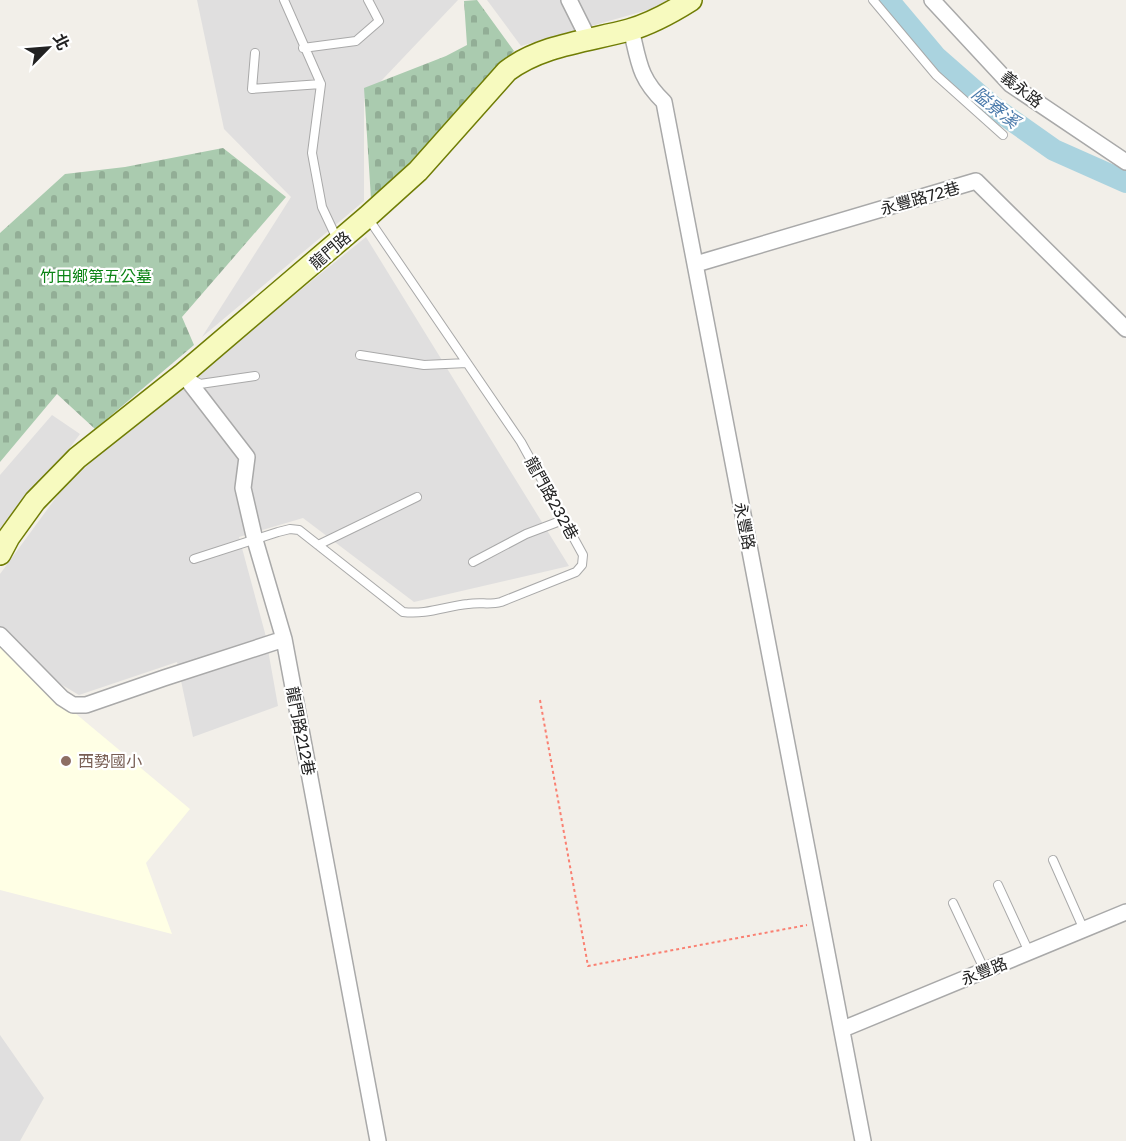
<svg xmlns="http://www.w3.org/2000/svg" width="1126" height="1141" viewBox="0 0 1126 1141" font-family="'Golos Text','Noto Sans TC',sans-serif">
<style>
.residential{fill:#e0dfdf}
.education{fill:#ffffe5}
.cemetery{fill:url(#cemetery-stones)}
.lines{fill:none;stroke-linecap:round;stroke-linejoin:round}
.river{stroke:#aad3df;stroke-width:22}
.lane-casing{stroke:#a9a9a9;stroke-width:10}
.street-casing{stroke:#a9a9a9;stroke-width:18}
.secondary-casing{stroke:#707d05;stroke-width:24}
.path{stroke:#fa8072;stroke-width:2;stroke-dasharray:3 3;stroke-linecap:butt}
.lane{stroke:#fff;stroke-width:8}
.street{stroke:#fff;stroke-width:15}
.secondary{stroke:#f7fabf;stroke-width:21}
.education-dot{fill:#8d6e63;stroke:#fff;stroke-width:2}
.labels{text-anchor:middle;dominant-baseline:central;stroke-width:4.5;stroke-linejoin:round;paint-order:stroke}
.street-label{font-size:16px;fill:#222;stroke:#fff}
.park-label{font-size:16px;fill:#0c8416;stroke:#fff}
.education-label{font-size:16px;fill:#785e54;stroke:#fff;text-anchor:start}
.water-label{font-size:18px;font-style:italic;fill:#4a7aab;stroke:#fff}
</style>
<defs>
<pattern id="cemetery-stones" width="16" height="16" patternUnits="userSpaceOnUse" patternTransform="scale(1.5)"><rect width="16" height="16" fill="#aacbaf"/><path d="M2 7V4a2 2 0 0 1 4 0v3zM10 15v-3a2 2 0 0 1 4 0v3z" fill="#92ae96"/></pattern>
</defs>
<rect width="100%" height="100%" fill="#f2efe9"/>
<path class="residential" d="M197 0H458L364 99V201L202 337 291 197 224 129Z
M487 0H667L658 7 521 46Z
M366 237 569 566 414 602 303 518 239 537 265 633 278 706 193 737 177 662 79 695 47 676 0 632V574L60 492 126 428 162 402Z
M52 415 80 434 0 542V475Z
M0 1035 44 1098 20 1141H0Z"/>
<path class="education" d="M0 647 61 704 75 713 190 809 146 863 172 934 0 890Z"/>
<path class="cemetery" d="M477 0 514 51 398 175 371 199 364 88 446 56 467 45 464 1Z
M223 148 286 197 182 317 194 345 95 429 57 394 0 462V233L65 174 125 167Z"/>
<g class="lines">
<path class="river" d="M888 0 936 57 993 107 1054 150 1126 182"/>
<defs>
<path id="lane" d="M284 0 321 84 312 153 322 207 338 241
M873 0 936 75 1003 135
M303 48 356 41 379 21 368 0
M255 53 252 89 321 84
M360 355 424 365 467 363
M192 379 200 384 255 376
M318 545 417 497
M194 559 278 532 290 529 299 530 403 612C427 615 446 606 468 604 480 602 490 605 501 602L576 572 582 565 583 555 521 442 368 218
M473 562 526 534 563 520
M1053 860 1084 930
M998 885 1029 952
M953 903 985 971"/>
<path id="street" d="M569 0 589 40
M932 0 1010 84 1126 162
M631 29C639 62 639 78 664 102L863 1141
M696 264 976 181 1126 329
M183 374 247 457 243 488 255 540 284 639 378 1141
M0 635 62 698 73 705H86L164 678 284 639
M843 1029 1126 912"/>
<path id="secondary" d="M0 554 9 537 35 501 77 458 183 374 367 217 418 171 507 71C541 45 588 41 629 30 650 24 672 12 691 0"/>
</defs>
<use href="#lane" class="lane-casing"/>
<use href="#street" class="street-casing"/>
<use href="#secondary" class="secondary-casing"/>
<path class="path" d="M540 700 588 966 807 925"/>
<use href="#lane" class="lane"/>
<use href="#street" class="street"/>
<use href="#secondary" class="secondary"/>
</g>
<circle class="education-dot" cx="66" cy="761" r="6"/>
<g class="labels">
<g class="street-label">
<text transform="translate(1022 89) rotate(38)">義永路</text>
<text transform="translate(920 198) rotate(-16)">永豐路72巷</text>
<text transform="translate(330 250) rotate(-41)">龍門路</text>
<text transform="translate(552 498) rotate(61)">龍門路232巷</text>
<text transform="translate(745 526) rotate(79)">永豐路</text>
<text transform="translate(301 731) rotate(79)">龍門路212巷</text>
<text transform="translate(984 971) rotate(-22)">永豐路</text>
</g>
<g class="park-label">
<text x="96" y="276">竹田鄉第五公墓</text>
</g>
<g class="education-label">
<text x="78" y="761">西勢國小</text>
</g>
<g class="water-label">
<text transform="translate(996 107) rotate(38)">隘寮溪</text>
</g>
</g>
<g transform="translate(48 48) rotate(65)" stroke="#ffffff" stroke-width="4.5" paint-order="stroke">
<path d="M0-4.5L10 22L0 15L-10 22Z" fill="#222222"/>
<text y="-9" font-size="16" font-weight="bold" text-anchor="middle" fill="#222222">北</text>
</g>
</svg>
